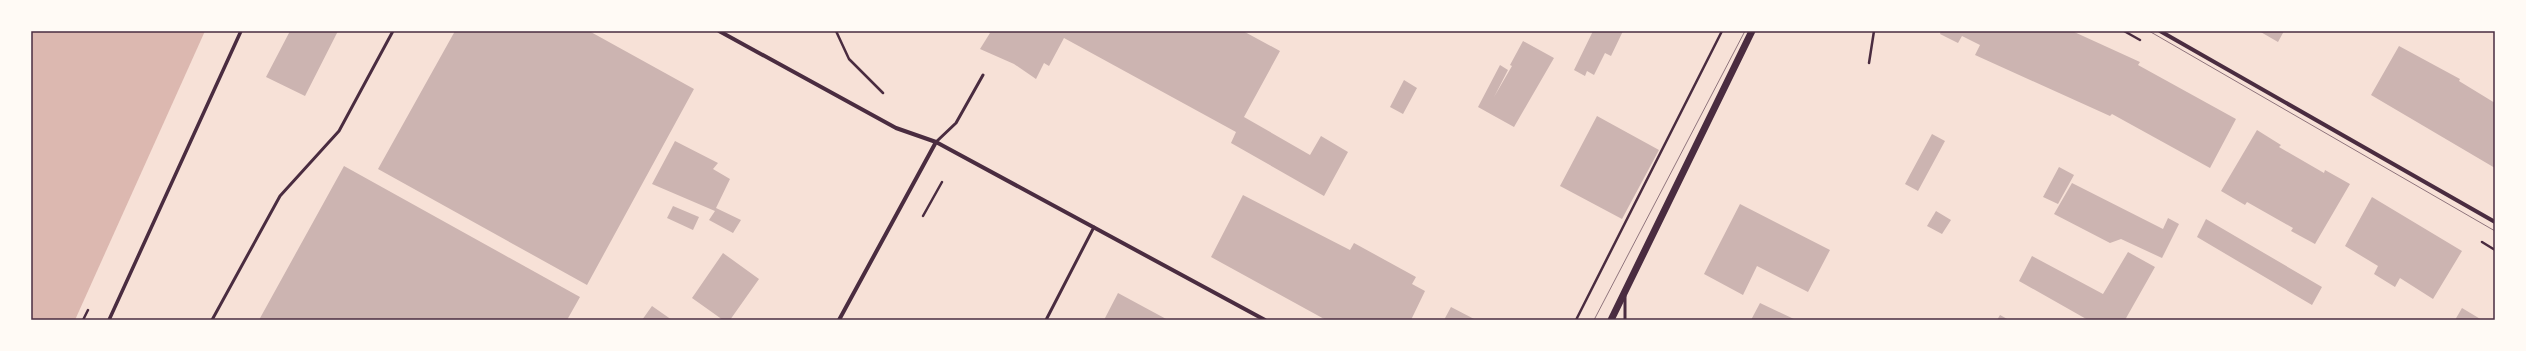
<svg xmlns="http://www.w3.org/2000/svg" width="2526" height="351" viewBox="0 0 2526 351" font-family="Helvetica,sans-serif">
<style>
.water{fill:#dcb8b0}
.building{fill:#ccb4b1}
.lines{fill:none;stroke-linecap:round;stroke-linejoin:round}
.path{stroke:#4a2c40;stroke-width:2.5}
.service{stroke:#4a2c40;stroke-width:3}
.pedestrian{stroke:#4a2c40;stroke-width:3.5}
.minor{stroke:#4a2c40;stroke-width:4}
.tertiary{stroke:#4a2c40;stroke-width:7}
.tram{stroke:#8f747c;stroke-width:1}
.neatline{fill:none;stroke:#4a2c40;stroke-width:1.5}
</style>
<rect width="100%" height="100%" fill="#f7e1d7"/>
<path class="water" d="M31 31H205L75 320H31Z"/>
<path class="building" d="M290 31H338L305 96 266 77Z
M455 31H589L694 89 587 285 378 169Z
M986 31H1243L1280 51 1244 117 1310 155 1321 136 1348 152 1324 196 1231 143 1236 132 1064 38 1049 66 1044 63 1036 79 1014 64 980 49 990 33Z
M1593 31H1623L1611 56 1605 53 1594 75 1587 71 1585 76 1574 70Z
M1941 31H2072L2140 62 2138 65 2236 119 2210 168 2112 114 2110 116 1975 55 1980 45 1962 36 1958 43 1940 34Z
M2259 31H2284L2278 42Z
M1523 41 1554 58 1514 127 1478 107 1500 65 1508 70 1494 97 1512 66 1510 65Z
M2399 46 2460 79 2459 81 2495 103V168L2371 95Z
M1404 80 1417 88 1403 114 1390 107Z
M1597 116 1659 150 1622 219 1560 186Z
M2257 130 2281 145 2279 147 2324 173 2325 170 2350 184 2315 244 2291 231 2293 228 2247 202 2245 205 2221 191Z
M1932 134 1945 141 1918 191 1905 184Z
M675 141 718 163 713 169 730 179 716 208 741 220 733 233 709 220 715 211 652 184Z
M344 166 580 297 567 320H259Z
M2059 167 2074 175 2058 204 2043 197Z
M2072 183 2163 229 2168 218 2179 224 2162 258 2121 239 2110 243 2054 214Z
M1243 195 1350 250 1354 243 1416 277 1412 284 1425 291 1411 320H1326L1211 257Z
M2372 197 2462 251 2433 299 2400 278 2395 287 2374 274 2378 266 2345 246Z
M1740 204 1830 250 1808 292 1757 266 1743 295 1704 274Z
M673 206 699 217 693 230 667 218Z
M1936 211 1951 220 1942 234 1927 226Z
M2206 219 2322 287 2312 305 2197 237Z
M2128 252 2155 267 2125 320H2088L2019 281 2032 256 2103 294Z
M723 253 759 279 730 320H723L692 298Z
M1118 293 1168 320H1104Z
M1760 303 1796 320H1751Z
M652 306 672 320H642Z
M1451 307 1476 320H1444Z
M2462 308 2482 320H2455Z
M2000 315 2009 320H1997Z"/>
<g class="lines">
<path class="path" d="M836 31 849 59 883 93
M2124 31 2140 40
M1869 63 1874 31
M923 216 942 182
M2482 242 2495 250
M83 320 88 310
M1576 320 1722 31"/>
<path class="service" d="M936 142 956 123 983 75
M1625 296V320
M212 320 280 196 339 131 393 31
M1046 320 1094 227"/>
<path class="pedestrian" d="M109 320 241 31"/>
<path class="minor" d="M719 31 896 128 936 142 1265 320
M2160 31 2495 222
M839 320 936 142"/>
<path class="tertiary" d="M1611 320 1752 31"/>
<path class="tram" d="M2149 31 2495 231
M1594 320 1745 31"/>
</g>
<rect width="2526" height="351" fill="none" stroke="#fffaf5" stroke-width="64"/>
<rect x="32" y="32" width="2462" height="287" class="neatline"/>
</svg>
